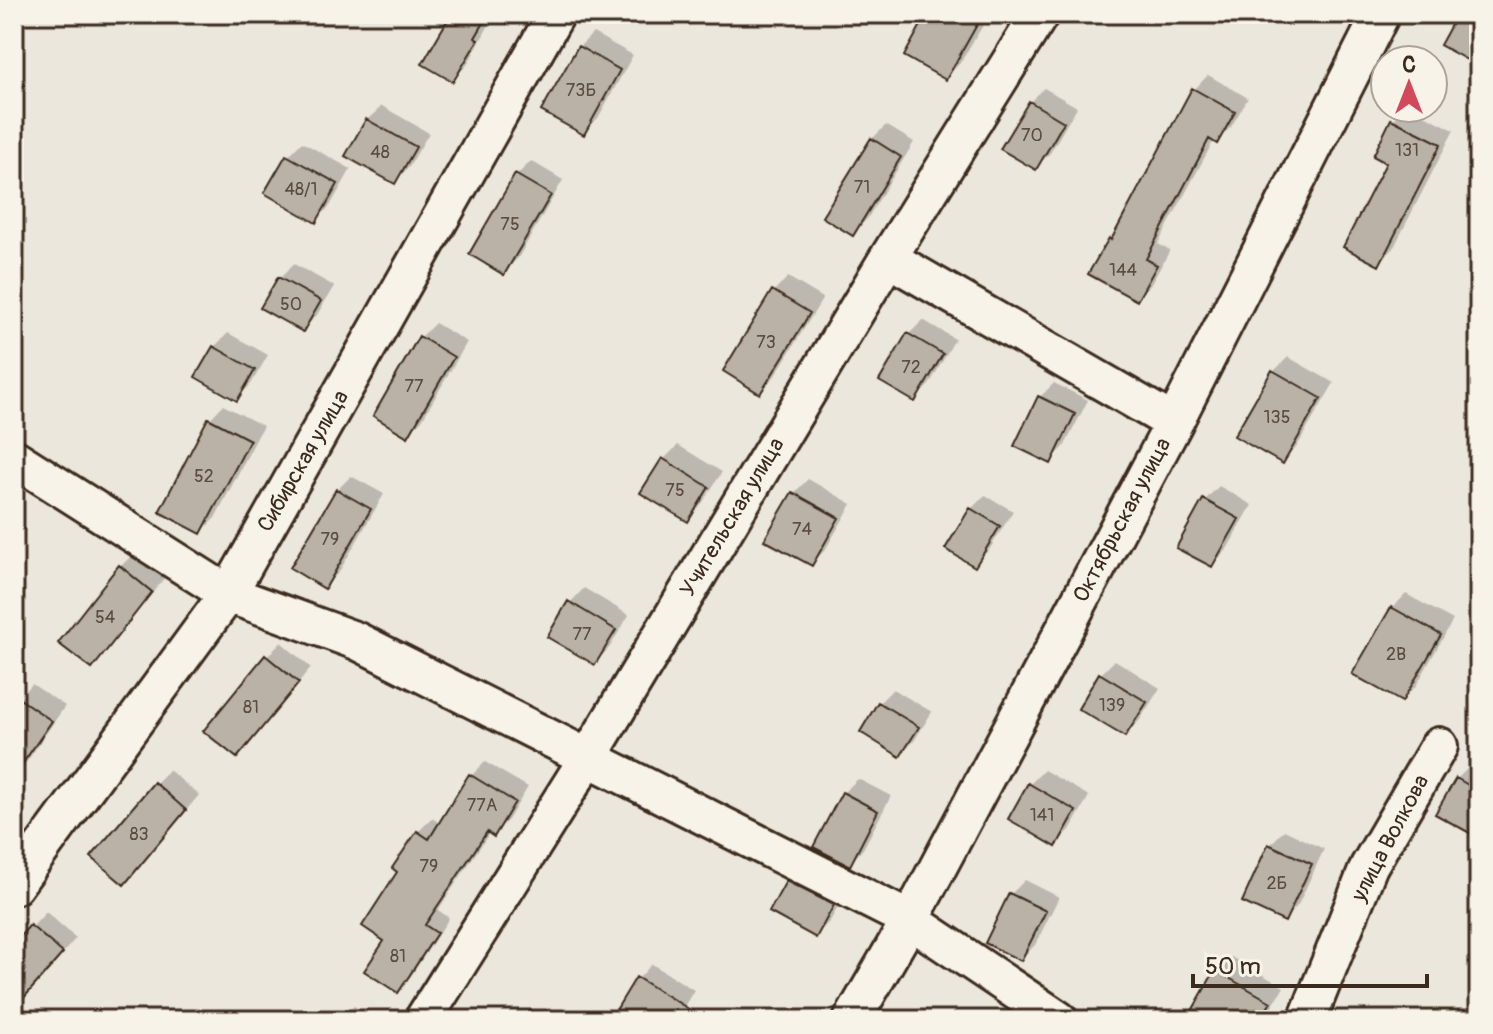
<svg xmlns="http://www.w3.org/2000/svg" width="1493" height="1034" viewBox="0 0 1493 1034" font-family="Pangolin,sans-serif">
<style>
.shadow{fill:#0003}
.building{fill:#bab2a7;stroke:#3b2a1e;stroke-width:2}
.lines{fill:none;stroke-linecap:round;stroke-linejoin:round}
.street-casing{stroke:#3b2a1e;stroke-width:42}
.street{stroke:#f7f3e8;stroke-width:36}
.labels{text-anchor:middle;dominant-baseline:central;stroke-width:8;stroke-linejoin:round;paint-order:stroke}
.number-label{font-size:18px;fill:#5b4c40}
.street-label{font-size:22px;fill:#3b2a1e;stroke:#f7f3e8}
</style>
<rect width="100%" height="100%" fill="#ece7dc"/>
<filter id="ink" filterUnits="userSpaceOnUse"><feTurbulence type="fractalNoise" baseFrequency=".0125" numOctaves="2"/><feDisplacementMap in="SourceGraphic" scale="16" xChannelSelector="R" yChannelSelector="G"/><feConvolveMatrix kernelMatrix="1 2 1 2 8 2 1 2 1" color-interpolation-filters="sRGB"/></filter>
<g filter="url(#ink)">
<path class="shadow" d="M453 14H495L467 65 453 79Z
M621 14H649L639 24Z
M933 14H990L960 63 946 78Z
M1273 14H1287L1282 19Z
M1460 14H1479V45L1466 58Z
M593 33 633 55 598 118 584 132 579 47Z
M1208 75 1248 98 1231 127 1216 141 1214 140 1158 244 1170 250 1151 284 1137 298 1091 273 1110 239 1118 231 1194 90Z
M1044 88 1077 107 1050 153 1036 167 1030 102Z
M382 106 429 133 409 167 394 182 367 120Z
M1405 108H1411L1454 130 1393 249 1379 263 1393 120Z
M886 125 914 142 867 219 853 233 872 139Z
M302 142 351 169 330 206 316 220 288 156Z
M531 161 563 180 518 258 504 272 517 175Z
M294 264 334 286 317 315 303 330 263 307 280 278Z
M788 277 823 298 774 377 760 391 774 291Z
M923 320 955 339 929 385 914 399 882 380 909 334Z
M435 323 467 342 422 420 408 434 421 337Z
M228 333 268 355 251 384 237 399 214 347Z
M1288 357 1334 383 1296 448 1282 462 1236 435 1274 371Z
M1054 383 1088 400 1064 447 1050 461 1040 397Z
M223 405 263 426 215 518 201 532 209 420Z
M678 445 722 472 701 505 687 519 643 492 664 459Z
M351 476 384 494 339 572 325 586 337 490Z
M808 479 852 504 825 550 811 564 767 539 794 493Z
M1219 486 1252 505 1226 551 1212 565 1205 500Z
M985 495 1013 511 989 550 975 564 971 509Z
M134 553 165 577 106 652 92 666 120 567Z
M584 588 629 615 609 648 595 663 570 603Z
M1406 594 1453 620 1416 686 1402 700 1392 608Z
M281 642 311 668 237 756 267 657Z
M1115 660 1160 688 1139 721 1125 735 1101 674Z
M32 684 65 706 14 780V704Z
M893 689 932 712 914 741 900 755 879 703Z
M485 762 528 787 508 820 493 834 490 832 438 910 449 918 411 976 397 990 387 940 400 871 418 832 432 818 441 824 471 776Z
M1471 765 1479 769V836L1457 779Z
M169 770 199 795 138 868 155 784Z
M1044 770 1089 796 1070 830 1056 844 1029 785Z
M858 779 891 796 863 849 849 864 843 793Z
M1284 830 1324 849 1298 905 1284 920 1244 901 1270 845Z
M802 868 847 891 830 921 816 935 788 882Z
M1025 880 1059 897 1035 945 1021 959 1011 894Z
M46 912 76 938 14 1009V947Z
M1231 957 1284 987 1264 1020H1211L1194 1010 1217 971Z
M652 964 694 990 676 1020H613L638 979Z
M354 1006 376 1020H340Z"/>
<path class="building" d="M451 14H489L475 38 478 40 453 82 422 64Z
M927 14H983L946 80 904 56Z
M1457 14H1469L1479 20V38L1467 60 1440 45Z
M578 46 620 70 584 135 541 111Z
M1192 88 1235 112 1217 144 1209 139 1146 259 1157 265 1137 301 1088 274 1109 238 1111 240Z
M1029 101 1064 122 1036 170 1000 149Z
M366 119 416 147 395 184 345 156Z
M1391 119 1441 144 1379 266 1343 247 1386 163 1373 156Z
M871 138 901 157 853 236 822 217Z
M286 155 338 184 316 223 264 193Z
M515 174 551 195 504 275 469 254Z
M278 277 321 301 303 332 260 308Z
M772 290 810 313 760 394 723 371Z
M907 333 943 354 915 402 879 381Z
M419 336 454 357 408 437 373 416Z
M213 346 255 370 237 401 195 377Z
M1272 370 1321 398 1283 464 1234 436Z
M1038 396 1075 414 1051 464 1014 446Z
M208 418 250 440 201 534 159 512Z
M662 458 709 487 688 522 640 493Z
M336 489 371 509 325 589 290 568Z
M792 492 839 518 812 566 764 540Z
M1203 499 1239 519 1212 567 1176 548Z
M970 508 1000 526 975 567 945 549Z
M119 565 152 592 92 669 58 643Z
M568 601 616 630 595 665 547 637Z
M1391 607 1441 635 1402 702 1352 674Z
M265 655 299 683 237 758 203 731Z
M1099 673 1147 702 1125 737 1078 709Z
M14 695 52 721 14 776Z
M878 702 919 727 900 757 860 732Z
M469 774 515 802 494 837 487 832 425 925 437 933 398 993 364 971 384 941 362 926 397 872 392 868 417 831 429 839Z
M1456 778 1479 791V838L1435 814Z
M154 782 186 810 124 885 91 857Z
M1028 783 1076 811 1056 847 1008 819Z
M842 792 878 811 850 866 813 847Z
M1268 844 1312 864 1285 922 1242 902Z
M786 881 834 905 816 938 769 912Z
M1009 893 1046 911 1021 961 985 943Z
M30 925 63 953 14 1009V943Z
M1215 970 1271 1002 1260 1020H1207L1192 1011Z
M636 977 707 1020H610Z"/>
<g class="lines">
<defs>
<path id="street" d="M888 258 1174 423
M14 458 228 594 357 641 910 920 1059 1020
M14 886 228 594 556 14
M423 1020 589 756 888 258 1040 14
M852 1020 910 920 1174 423 1381 14
M1307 1020 1369 866 1439 746"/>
</defs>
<use href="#street" class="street-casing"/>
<use href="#street" class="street"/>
</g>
</g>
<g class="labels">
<g class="number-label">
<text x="581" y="90">73Б</text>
<text x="1032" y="135">70</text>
<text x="1407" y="150">131</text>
<text x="380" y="152">48</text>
<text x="862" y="187">71</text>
<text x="301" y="189">48/1</text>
<text x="510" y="224">75</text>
<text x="1123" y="270">144</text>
<text x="291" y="304">50</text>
<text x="766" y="342">73</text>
<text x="911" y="367">72</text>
<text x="414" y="386">77</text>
<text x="1277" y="417">135</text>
<text x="204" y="476">52</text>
<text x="675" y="490">75</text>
<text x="802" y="529">74</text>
<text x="330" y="539">79</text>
<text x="105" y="617">54</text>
<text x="582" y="634">77</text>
<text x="1396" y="654">2В</text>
<text x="1112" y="705">139</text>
<text x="251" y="707">81</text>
<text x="482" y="805">77А</text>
<text x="1042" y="815">141</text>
<text x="139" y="834">83</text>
<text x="429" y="866">79</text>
<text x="1277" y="883">2Б</text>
<text x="398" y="956">81</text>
</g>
<g class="street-label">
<text transform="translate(303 461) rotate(-60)">Сибирская улица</text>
<text transform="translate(732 517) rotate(-59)">Учительская улица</text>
<text transform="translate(1122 520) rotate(-62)">Октябрьская улица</text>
<text transform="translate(1390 838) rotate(-62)">улица Волкова</text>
</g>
</g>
<rect width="1493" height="1034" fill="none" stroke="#f7f3e8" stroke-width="48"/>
<rect x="24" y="24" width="1445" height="986" fill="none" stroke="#3b2a1e" stroke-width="3" filter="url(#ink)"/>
<g transform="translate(1409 84)"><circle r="38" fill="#f7f3e8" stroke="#aca397" stroke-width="2"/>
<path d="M0-6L14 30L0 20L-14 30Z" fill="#d1495b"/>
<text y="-12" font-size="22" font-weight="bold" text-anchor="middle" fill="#3b2a1e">С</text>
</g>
<path d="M1193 974v12h234v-12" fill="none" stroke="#3b2a1e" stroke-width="4"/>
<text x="1205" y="974" font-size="24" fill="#3b2a1e" stroke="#f7f3e8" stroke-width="6" paint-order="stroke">50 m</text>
</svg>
